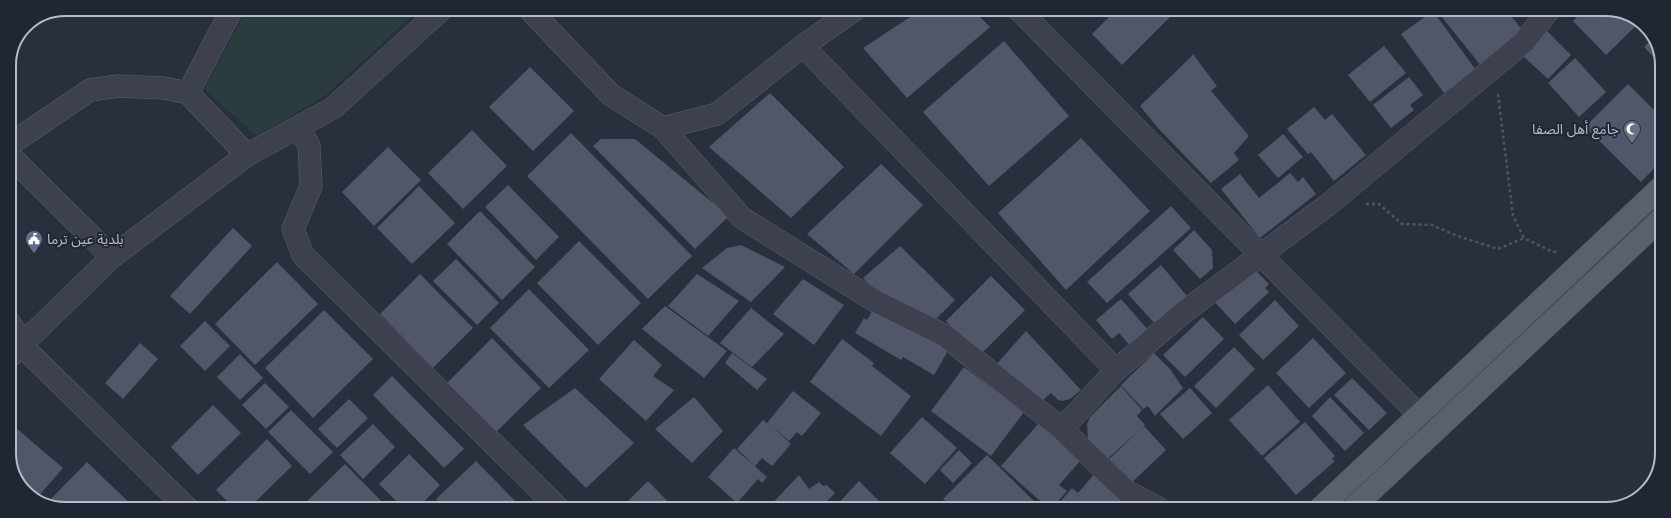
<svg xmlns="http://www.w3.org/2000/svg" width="1671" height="518" viewBox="0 0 1671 518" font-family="Raleway,'Noto Sans Arabic',sans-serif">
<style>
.green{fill:#2b3c3f}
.building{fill:#515768}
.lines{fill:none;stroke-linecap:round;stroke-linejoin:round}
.minor-casing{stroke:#595f6b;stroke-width:23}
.major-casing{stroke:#454a56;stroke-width:23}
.path{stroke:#4a595d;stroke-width:2.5;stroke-dasharray:3 3;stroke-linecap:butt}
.minor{stroke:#3c414d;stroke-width:22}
.major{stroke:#5a606d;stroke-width:22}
.labels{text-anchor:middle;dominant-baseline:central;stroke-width:4;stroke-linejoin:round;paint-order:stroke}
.poi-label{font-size:14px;fill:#b8bcc8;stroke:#202633;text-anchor:end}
.rim{fill:none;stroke:#b8bcc8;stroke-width:2}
</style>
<rect width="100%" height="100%" fill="#282f3d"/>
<path class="green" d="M247 9H419L325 96 257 136 204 89Z"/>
<path class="building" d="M921 10H973L990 27 907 98 863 48Z
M1102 10H1177L1122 65 1092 34 1109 17Z
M1433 11 1476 70 1444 93 1401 34Z
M1437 11H1507L1524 32 1482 67Z
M1583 11H1621L1639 23 1606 55 1573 21Z
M1545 29 1571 55 1548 79 1521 54Z
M1653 38 1662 61V66L1644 47Z
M1004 41 1069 116 989 186 923 112Z
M1384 46 1406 73 1370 102 1348 75Z
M1194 54 1195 57 1217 86 1211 91 1249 136 1234 153 1239 160 1211 183 1158 128 1140 106Z
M1575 58 1606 92 1579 117 1548 83Z
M530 67 574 111 533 151 489 107Z
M1409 77 1423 95 1410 105 1414 110 1391 128 1373 105Z
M1628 84 1662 118 1661 161 1641 182 1585 127Z
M770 93 844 167 791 218 709 147Z
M1314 107 1325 120 1332 114 1366 155 1334 181 1311 152 1308 154 1287 129Z
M472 130 507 166 463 209 428 173Z
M571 133 692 256 648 299 527 176Z
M1283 134 1303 157 1278 178 1258 155Z
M1081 138 1150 211 1066 290 998 213Z
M601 139H635L729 216 695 249 593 146Z
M388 147 421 180 374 226 342 192Z
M881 164 923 205 854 274 807 234Z
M1290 173 1298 182 1303 177 1316 194 1260 238 1221 189 1240 174 1259 198Z
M508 185 559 237 536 260 485 207Z
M419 186 455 223 412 264 377 228Z
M1171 206 1191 228 1107 303 1087 282Z
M480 211 535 267 502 300 447 244Z
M233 228 252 246 190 314 170 296Z
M1194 230 1212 250 1213 268 1200 279 1173 250Z
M579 241 641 303 598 345 537 283Z
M741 245 785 267 751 302 702 268 727 248Z
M900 246 955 300 932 323 875 291 863 278Z
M456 259 499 303 477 325 433 281Z
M277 262 318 304 255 365 215 324Z
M1161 265 1187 296 1155 324 1128 294Z
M1251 266 1269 284 1265 288 1269 292 1235 324 1214 301Z
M420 274 473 328 433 368 380 314Z
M697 274 739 301 708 336 668 306Z
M991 276 1025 310 980 355 946 321Z
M803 279 844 305 814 345 773 314Z
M529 289 589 350 549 388 490 328Z
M1121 299 1149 331 1131 347 1119 333 1112 339 1096 320Z
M1275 300 1299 326 1263 360 1239 335Z
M665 306 727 351 704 378 642 329Z
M751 308 784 334 752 367 720 343Z
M874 308 949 349 934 375 903 357 901 360 855 333 864 318 867 320Z
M324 310 373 359 313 418 265 368Z
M1203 317 1224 339 1185 377 1163 355Z
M205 321 230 346 205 371 180 346Z
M1026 331 1081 390 1070 399 1062 401 1058 400 1051 393 1043 400 994 367Z
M492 338 541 388 491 437 442 388Z
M1313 338 1346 373 1309 408 1276 373Z
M842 339 874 363 872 366 911 396 881 436 810 382Z
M634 340 662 365 653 376 674 390 646 421 599 379Z
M140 343 158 359 123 399 105 383Z
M1234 347 1255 369 1216 408 1194 386Z
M732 353 767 379 757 390 725 363Z
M1154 353 1170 369 1183 388 1155 416 1148 406 1143 409 1121 385Z
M240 354 263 378 240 400 217 377Z
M964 367 1024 412 991 456 931 411Z
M392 376 464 449 444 468 373 395Z
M1352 378 1387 413 1369 430 1334 395Z
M265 383 289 407 266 429 242 405Z
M1268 385 1300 422 1262 456 1229 420Z
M1121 386 1142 410 1137 416 1145 425 1103 463 1088 439 1087 424 1090 417Z
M575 388 634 443 586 488 523 425Z
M1190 388 1212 413 1183 439 1160 414Z
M793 391 821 413 802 436 797 432 789 441 769 424 791 444 772 466 762 458 755 466 737 449 763 420 767 423Z
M694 397 723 431 692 463 655 429Z
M1330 397 1364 433 1345 451 1312 416Z
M349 399 368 418 337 448 318 429Z
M213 405 241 433 198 475 171 447Z
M291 410 333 452 310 474 268 432Z
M922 417 957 448 925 484 890 453Z
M9 422 63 468 37 498 21 487 9 457Z
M1305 422 1335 456 1332 459 1335 461 1296 495 1264 458Z
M1039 423 1081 460 1059 485 1067 491 1052 508H1048L1001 466Z
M373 424 395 447 363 479 340 455Z
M1144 426 1166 450 1129 485 1107 461Z
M267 439 292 466 250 507H233L216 490Z
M734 448 767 477 762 483 758 479 737 503 708 477Z
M959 450 972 463 953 483 940 470Z
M409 454 440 485 418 508 402 507 379 484Z
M987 455 1036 503 1031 508H953L943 499Z
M476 461 522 508H444L436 499Z
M87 462 116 490 134 507H50L46 504Z
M345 464 387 507H301Z
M1095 473 1138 508H1055L1072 488 1078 493Z
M799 475 809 489 819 482 823 486 827 485 835 493 820 508H768Z
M648 481 674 508H621Z
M859 481 886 508H834Z
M433 502 439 508H427Z"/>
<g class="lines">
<defs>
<path id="minor" d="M530 10 611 95 663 128 717 114 803 46 854 10
M1019 10 1433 429
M803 46 1116 370
M188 93 232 9
M299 128 309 146 311 186 293 229 303 255 558 508
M663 128 742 218 875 301 944 335 1062 429 1126 491 1158 508
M9 145 90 90 118 86 164 88 188 93 247 155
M9 155 112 257
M9 322 18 335 22 346 186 507
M9 357 112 257 247 155 333 108 442 9
M1062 429 1116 370 1184 312 1329 204 1524 42 1548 11"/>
<path id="major" d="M1319 509 1661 187
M1352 509 1661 219"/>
</defs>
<use href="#minor" class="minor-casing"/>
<use href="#major" class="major-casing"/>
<path class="path" d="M190 9 202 16
M1498 94 1513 216 1524 238 1553 252 1558 251
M1366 204H1379L1402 224 1432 225 1455 235 1498 249 1524 238"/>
<use href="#minor" class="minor"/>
<use href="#major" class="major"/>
</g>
<defs>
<symbol id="mosque-pin" viewBox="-11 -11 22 30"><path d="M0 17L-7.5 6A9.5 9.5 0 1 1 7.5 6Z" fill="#6b7280" stroke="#202633"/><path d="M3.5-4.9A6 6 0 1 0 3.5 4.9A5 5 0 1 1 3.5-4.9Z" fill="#fff"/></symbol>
<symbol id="civic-pin" viewBox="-11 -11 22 30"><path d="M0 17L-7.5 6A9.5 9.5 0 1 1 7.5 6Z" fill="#5c6f8a" stroke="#202633"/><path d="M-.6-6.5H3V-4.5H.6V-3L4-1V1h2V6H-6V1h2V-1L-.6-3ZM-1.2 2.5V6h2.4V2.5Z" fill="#fff"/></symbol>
</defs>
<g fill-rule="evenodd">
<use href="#mosque-pin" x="1622" y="119" width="20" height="27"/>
<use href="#civic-pin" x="24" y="229" width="20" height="27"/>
</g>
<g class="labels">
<g class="poi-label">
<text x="1619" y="129">جامع أهل الصفا</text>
<text x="47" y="239" text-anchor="start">بلدية عين ترما</text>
</g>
</g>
<path d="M0 0H1671V518H0ZM65 16H1606A49 49 0 0 1 1655 65V453A49 49 0 0 1 1606 502H65A49 49 0 0 1 16 453V65A49 49 0 0 1 65 16Z" fill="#202633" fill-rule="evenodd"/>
<path class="rim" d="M65 16H1606A49 49 0 0 1 1655 65V453A49 49 0 0 1 1606 502H65A49 49 0 0 1 16 453V65A49 49 0 0 1 65 16Z"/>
</svg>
